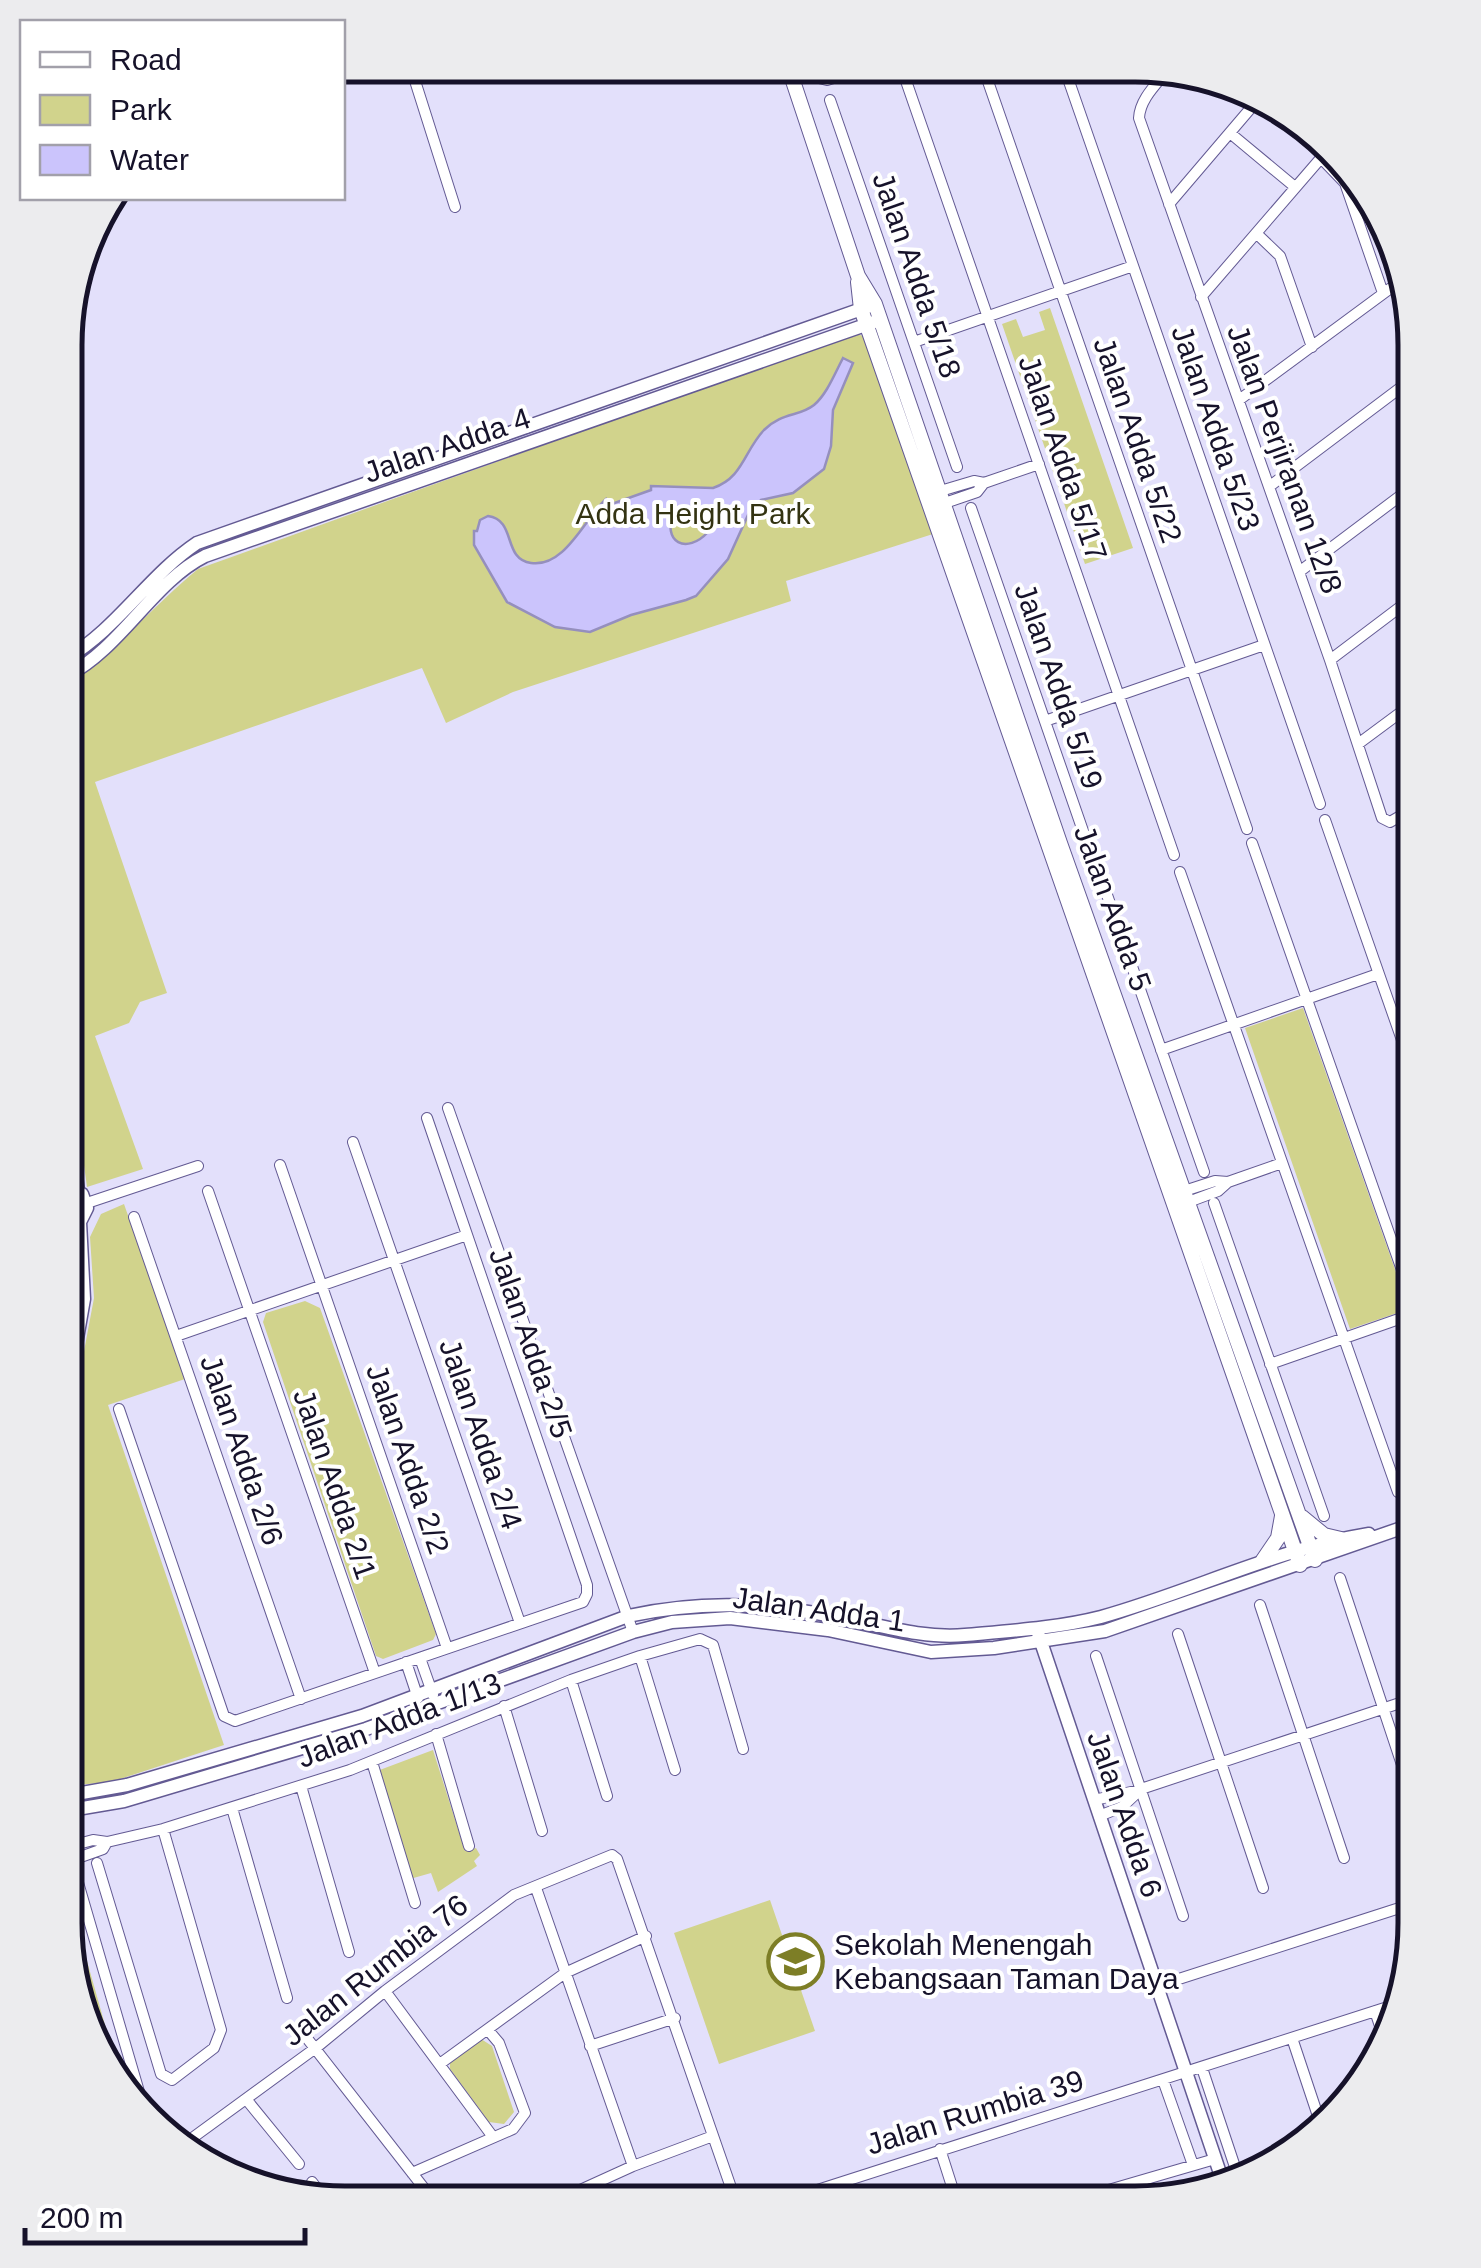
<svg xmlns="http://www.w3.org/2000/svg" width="1481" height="2268" viewBox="0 0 1481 2268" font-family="Helvetica,sans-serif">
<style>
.green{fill:#d1d38c}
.water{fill:#cbc4fc;stroke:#958fbd;stroke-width:2.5;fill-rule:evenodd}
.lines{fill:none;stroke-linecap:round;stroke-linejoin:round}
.minor-casing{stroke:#635a93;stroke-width:12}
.tertiary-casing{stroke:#635a93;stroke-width:15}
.secondary-casing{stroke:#635a93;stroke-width:16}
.minor{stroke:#fff;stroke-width:10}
.tertiary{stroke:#fff;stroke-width:12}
.secondary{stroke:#fff;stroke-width:14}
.labels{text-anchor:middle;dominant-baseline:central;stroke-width:8;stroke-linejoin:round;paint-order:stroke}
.street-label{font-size:30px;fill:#16122a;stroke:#fff}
.park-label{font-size:30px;fill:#333312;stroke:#fff}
.poi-label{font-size:30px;fill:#16122a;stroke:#fff;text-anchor:start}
.rim{fill:none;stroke:#16122a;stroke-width:5}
</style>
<rect width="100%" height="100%" fill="#e3e0fb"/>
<path class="green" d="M1050 308 1133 548 1085 564 1002 324 1016 319 1023 337 1045 330 1039 312Z
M855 333 868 338 933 534 786 581 791 601 513 692 446 723 422 668 95 782 167 993 140 1002 129 1023 95 1036 143 1169 87 1187 66 1036 67 684C116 651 153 606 198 569Z
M1303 1008 1409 1309 1350 1329 1245 1028Z
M124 1204 185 1379 108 1405 224 1745 111 1782 65 1786 66 1447 94 1298 90 1237 101 1214Z
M305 1301 320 1308 436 1634 433 1640 383 1659 376 1656 263 1322 266 1313Z
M433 1750 465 1851 476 1848 480 1855 474 1861 477 1866 438 1892 431 1873 410 1879 377 1771Z
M65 1883 118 2071 87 2030 65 1922Z
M770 1900 815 2031 719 2064 674 1933Z
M481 2039 492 2046 514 2112 504 2124 489 2122 450 2069V2061Z"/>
<path class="water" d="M843 358 853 363 833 410 831 446 824 469 793 493 761 500 748 515 728 559 696 596 686 600 631 615 590 632 555 627 507 602 474 545V531H477L480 520 488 516C517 520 502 559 531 563 565 568 585 518 606 499L609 505 651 490V486L713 488C743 478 744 451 764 430 782 412 799 417 814 405 827 394 835 373 843 358ZM688 508 704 515 708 532C687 555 661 543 674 511Z"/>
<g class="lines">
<defs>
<path id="minor" d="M410 65 455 207
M812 66 819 78 827 80 868 67
M983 67 1247 829
M1064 67 1320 804
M1170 67C1158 83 1140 98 1139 118L1330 660 1382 818 1390 822 1416 807
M905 78 1174 855
M830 100 957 467
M1230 133 1295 187
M1321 158 1345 183 1383 293
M1169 204 1256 102
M1257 234 1280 256 1312 347
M1201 297 1327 151
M914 342 1133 266
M1239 400 1403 279
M1270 486 1416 376
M937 492 974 481 984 483
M939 505 977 492 984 483 1039 464
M971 508 1100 880
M1299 572 1416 484
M1330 660 1416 595
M1045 721 1264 645
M1358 744 1416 701
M1325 820 1416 1080
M1252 843 1416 1310
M1180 872 1398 1492
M1107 895 1204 1172
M1161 1050 1378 974
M448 1108 633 1632
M353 1142 520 1623
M280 1165 447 1648
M208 1191 375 1673
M1181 1192 1215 1181 1228 1182
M87 1203 198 1166
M1214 1203 1324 1516
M1183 1204 1218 1191 1228 1182 1282 1163
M134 1217 301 1699
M176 1336 467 1235
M1270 1364 1416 1313
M119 1409 224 1716 235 1721 583 1602 587 1594V1585L427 1118
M1340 1578 1415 1804
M1260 1605 1344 1858
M1178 1634 1263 1888
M640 1656 675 1770
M1096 1656 1183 1916
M420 1658 433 1695
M406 1662 418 1698
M571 1680 607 1796
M504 1706 542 1831
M436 1734 469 1846
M372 1762 415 1903
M301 1786 349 1952
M1094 1800 1140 1790
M232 1808 287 1998
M1099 1816 1122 1807 1141 1789 1415 1698
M65 1838 142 2102
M67 1847 93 1840 107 1842 163 1829 350 1770 571 1680 640 1656 700 1639 713 1645 743 1749
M72 1860 103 1849 107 1842
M97 1863 161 2074 172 2080 214 2048 221 2030 163 1829
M536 1888 633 2166
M1157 1986 1415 1903
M385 1991 493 2137
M1375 2011 1383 2035
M299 2028 434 2201
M1292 2038 1319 2119
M590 2046 675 2018
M441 2063 565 1973 646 1936
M1202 2068 1240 2182
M1163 2080 1193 2165
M246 2099 299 2164
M156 2120 178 2146
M180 2147 317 2047 385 1991 514 1895 612 1855 617 1859 736 2202
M940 2149 957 2202
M412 2173 513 2129 525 2113 499 2043 488 2030
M312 2182 326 2201
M556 2201 633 2166 713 2136
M780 2202 1394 2005
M1064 2203 1215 2159"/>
<path id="tertiary" d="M67 658C117 629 149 575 197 543L870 306
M67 676C122 647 153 582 205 556L874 322
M66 1101 78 1191
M66 1225 80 1222 87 1208 82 1194 66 1189
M66 1334 73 1296 66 1235
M66 1401 84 1299 80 1222
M1038 1633 1224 2185
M65 1796 127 1785 362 1716 628 1616C702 1600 764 1603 838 1617 880 1625 923 1639 965 1635 1010 1631 1058 1628 1101 1617 1191 1592 1276 1549 1369 1534
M65 1811 124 1801 366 1729 633 1632 672 1622 730 1618 828 1630 931 1652 994 1648 1105 1631 1416 1523"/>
<path id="secondary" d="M788 66 858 276 875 304 1060 843 1315 1560
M858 282 861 309 1300 1565
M1302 1517 1324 1535 1341 1539
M1263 1560 1278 1538 1282 1516"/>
</defs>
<use href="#minor" class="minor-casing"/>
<use href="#tertiary" class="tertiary-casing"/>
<use href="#secondary" class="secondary-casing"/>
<use href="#minor" class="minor"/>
<use href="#tertiary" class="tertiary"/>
<use href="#secondary" class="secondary"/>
</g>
<defs>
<symbol id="school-ring" viewBox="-11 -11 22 22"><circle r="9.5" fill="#fff" stroke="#7d7e26" stroke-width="1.5"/><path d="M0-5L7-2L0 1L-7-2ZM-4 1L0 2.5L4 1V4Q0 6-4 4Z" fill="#7d7e26"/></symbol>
</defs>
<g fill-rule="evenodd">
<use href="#school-ring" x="764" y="1930" width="63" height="63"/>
</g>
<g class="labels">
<g class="street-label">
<text transform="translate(917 275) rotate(71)">Jalan Adda 5/18</text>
<text transform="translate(1216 428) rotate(71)">Jalan Adda 5/23</text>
<text transform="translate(1138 440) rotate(71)">Jalan Adda 5/22</text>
<text transform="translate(447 445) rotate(-19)">Jalan Adda 4</text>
<text transform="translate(1063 458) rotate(71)">Jalan Adda 5/17</text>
<text transform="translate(1285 459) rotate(70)">Jalan Perjiranan 12/8</text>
<text transform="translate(1059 686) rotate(71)">Jalan Adda 5/19</text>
<text transform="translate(1113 908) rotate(70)">Jalan Adda 5</text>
<text transform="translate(531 1343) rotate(71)">Jalan Adda 2/5</text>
<text transform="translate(481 1434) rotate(71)">Jalan Adda 2/4</text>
<text transform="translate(242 1450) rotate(71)">Jalan Adda 2/6</text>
<text transform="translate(408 1459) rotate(71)">Jalan Adda 2/2</text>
<text transform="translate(335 1484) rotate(71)">Jalan Adda 2/1</text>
<text transform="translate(819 1609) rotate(8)">Jalan Adda 1</text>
<text transform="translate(399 1720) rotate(-21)">Jalan Adda 1/13</text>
<text transform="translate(1125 1814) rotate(71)">Jalan Adda 6</text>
<text transform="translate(375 1970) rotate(-38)">Jalan Rumbia 76</text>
<text transform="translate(975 2112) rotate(-17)">Jalan Rumbia 39</text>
</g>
<g class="park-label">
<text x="693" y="513">Adda Height Park</text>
</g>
<g class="poi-label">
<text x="834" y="1944">Sekolah Menengah<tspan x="834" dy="34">Kebangsaan Taman Daya</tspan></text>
</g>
</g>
<path d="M0 0H1481V2268H0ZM345 82H1135A263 263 0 0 1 1398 345V1923A263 263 0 0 1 1135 2186H345A263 263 0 0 1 82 1923V345A263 263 0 0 1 345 82Z" fill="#ececee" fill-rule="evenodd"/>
<path class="rim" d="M345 82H1135A263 263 0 0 1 1398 345V1923A263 263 0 0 1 1135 2186H345A263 263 0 0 1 82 1923V345A263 263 0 0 1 345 82Z"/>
<rect x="20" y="20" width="325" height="180" fill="#ffffff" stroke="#a2a0aa" stroke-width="2.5"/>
<rect x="40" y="52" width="50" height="15" fill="#ffffff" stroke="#a2a0aa" stroke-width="2.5"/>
<text x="110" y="70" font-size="30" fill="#16122a">Road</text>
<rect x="40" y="95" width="50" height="30" fill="#d1d38c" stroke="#a2a0aa" stroke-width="2.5"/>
<text x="110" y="120" font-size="30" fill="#16122a">Park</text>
<rect x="40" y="145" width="50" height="30" fill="#cbc4fc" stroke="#a2a0aa" stroke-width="2.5"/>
<text x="110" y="170" font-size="30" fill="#16122a">Water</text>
<path d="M25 2228v15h280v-15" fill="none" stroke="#16122a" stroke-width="5"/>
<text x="40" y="2228" font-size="30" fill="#16122a" stroke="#ffffff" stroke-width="8" paint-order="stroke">200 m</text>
</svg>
